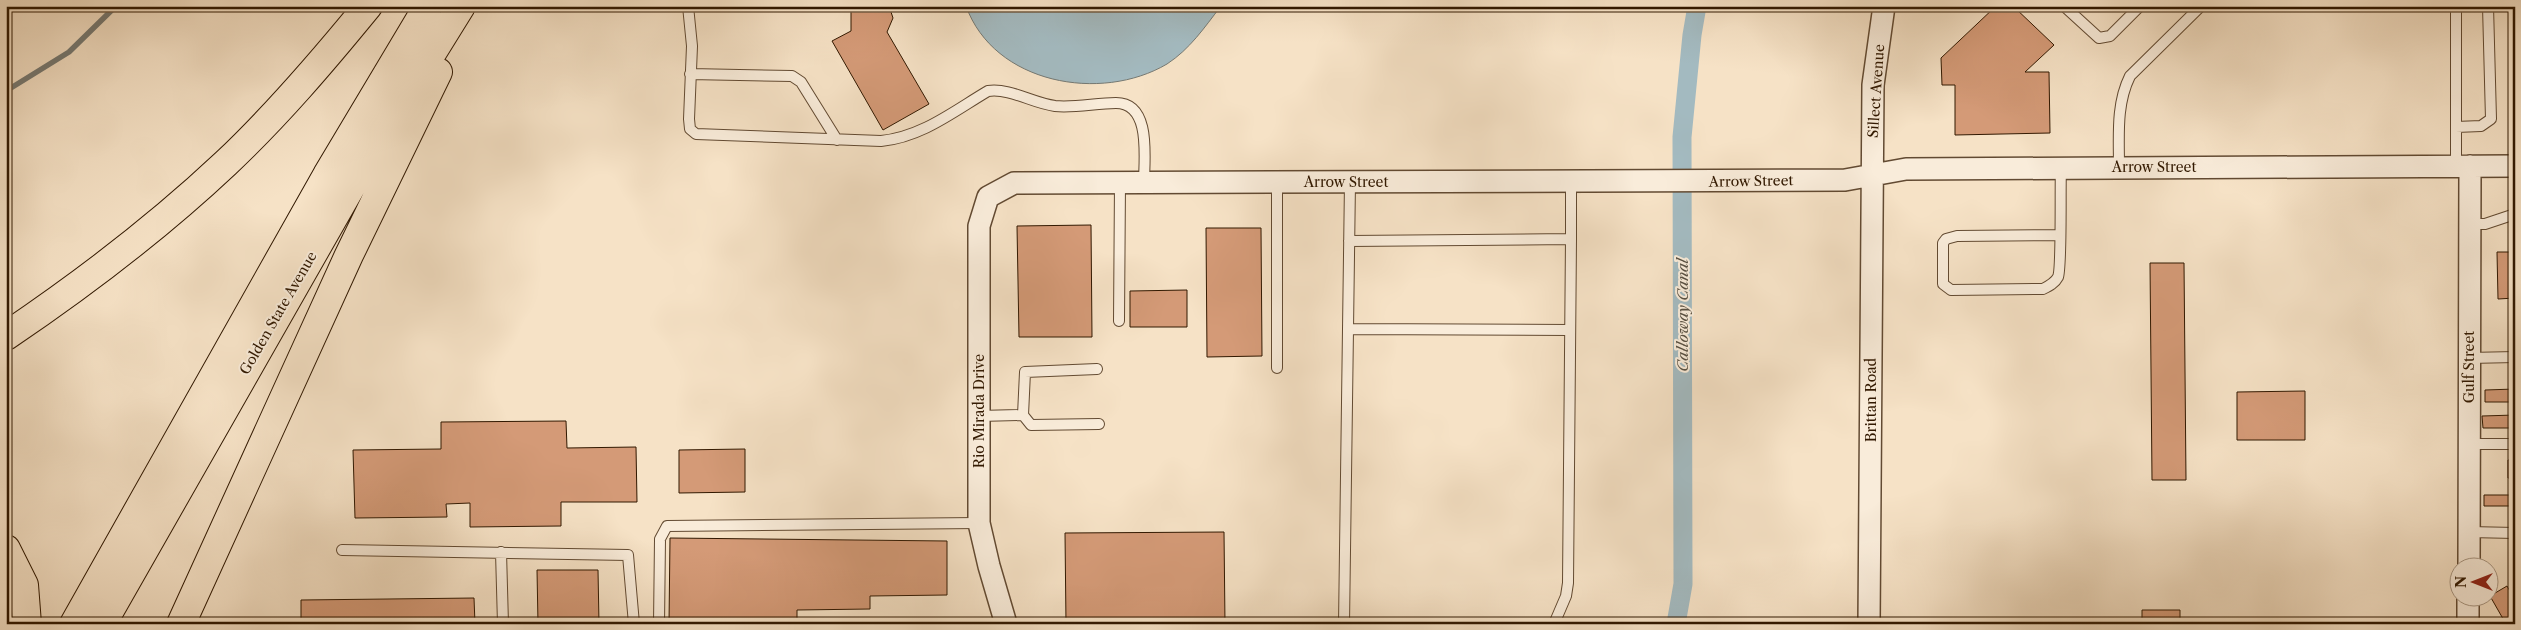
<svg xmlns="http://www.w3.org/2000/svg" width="2521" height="630" viewBox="0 0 2521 630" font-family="'Libre Caslon Text',serif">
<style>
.water{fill:#a3bac0;stroke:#757973}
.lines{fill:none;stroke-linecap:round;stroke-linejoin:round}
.stream{stroke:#757973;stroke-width:5.5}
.canal{stroke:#a3bac0;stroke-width:19}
.building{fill:#d49a77;stroke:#311800}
.lane-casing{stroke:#624a32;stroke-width:12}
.street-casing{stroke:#624a32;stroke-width:24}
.highway-casing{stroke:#311800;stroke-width:30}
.lane{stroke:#f9ecda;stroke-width:10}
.street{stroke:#f9ecda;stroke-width:21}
.highway{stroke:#f6e2c6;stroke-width:28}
.labels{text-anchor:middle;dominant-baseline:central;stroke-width:4;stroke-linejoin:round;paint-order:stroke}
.street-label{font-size:14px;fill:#311800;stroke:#f9ecda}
.water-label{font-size:15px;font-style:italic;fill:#595143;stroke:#f9ecda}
</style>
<rect width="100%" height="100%" fill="#f6e2c6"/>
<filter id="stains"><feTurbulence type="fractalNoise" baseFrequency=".004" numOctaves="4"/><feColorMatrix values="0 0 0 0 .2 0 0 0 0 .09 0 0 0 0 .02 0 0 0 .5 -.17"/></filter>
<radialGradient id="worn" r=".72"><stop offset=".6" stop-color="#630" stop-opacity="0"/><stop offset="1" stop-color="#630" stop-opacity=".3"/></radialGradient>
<path class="water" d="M966 6H1221C1204 28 1190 49 1167 64 1101 103 994 84 966 6Z"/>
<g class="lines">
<path class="stream" d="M6 91 69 52 116 6"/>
<path class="canal" d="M1676 624 1683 584 1682 137 1692 35 1697 6"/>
</g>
<path class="building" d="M810 6H889L893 18 887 32 929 104 883 130 832 41 851 31V10L810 11Z
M1996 6H2013L2054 45 2025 72H2049L2050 133 1955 135V85H1942L1941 58Z
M1091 225 1092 337H1019L1017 226Z
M1206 228H1261L1262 356 1207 357Z
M2497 252H2515V298L2498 299Z
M2150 263H2184L2186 480H2152Z
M1187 290V327H1130V291Z
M2515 389V402H2485V390Z
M2305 391V440H2237V392Z
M2515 415V428H2483L2482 416Z
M566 421 567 448 636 447 637 502H561V526L470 527V503L446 504 447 517 355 518 353 450 441 449V422Z
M745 449V492L679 493V450Z
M2508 460H2515V478H2508Z
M2484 495H2515V506H2484Z
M1224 532 1225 624H1066L1065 533Z
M670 538 947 541V595L870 596V609L797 610V624H669Z
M2510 559H2515V580H2510Z
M537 570H598L599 624H538Z
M2507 586 2515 600V624H2506L2490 596Z
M474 598 475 624H301V600Z
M2142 610H2180V624H2142Z"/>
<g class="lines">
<defs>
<path id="lane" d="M688 6 692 46 689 119 690 129 696 134 881 141C922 137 954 111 988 91 1011 88 1032 103 1055 106 1075 108 1096 103 1116 103 1152 103 1144 159 1144 183
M2064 6 2099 38 2110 36 2140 6
M2456 6V166
M690 74 792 76 801 82 837 140
M2456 127 2481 126 2491 119 2488 6
M2119 167C2119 136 2116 104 2130 76L2201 6
M1277 182V368
M2470 224H2485L2515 214
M2060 235 1957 236 1946 239 1943 243V284L1951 290 2043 289C2049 286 2055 283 2058 277 2062 268 2060 184 2061 168
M1571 239V181
M1349 241 1571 239 1568 583 1566 596 1554 624
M1119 321 1120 183
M1348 329 1570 330
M2469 358 2515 357
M1097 369 1025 372 1023 415 1031 425 1099 424
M979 416 1023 415
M2469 444H2515
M2469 532 2515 533
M342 550 628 555 634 624
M501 552 503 624
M659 624 660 539 667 526 979 523
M1344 624 1350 182"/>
<path id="street" d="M2469 568 2470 166
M1006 624 989 566 979 523V226L988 197 1014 183 1845 180 1906 169 2515 166
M1869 624 1873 85 1884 6
M2468 624V598"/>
<path id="highway" d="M6 336C83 284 158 227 226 163 277 115 323 61 368 6
M6 549 24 585 27 624
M74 624 327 175 428 6
M102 624 376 143 461 6
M181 624 349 255 438 72"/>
</defs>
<use href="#lane" class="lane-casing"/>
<use href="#street" class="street-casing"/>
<use href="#highway" class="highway-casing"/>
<use href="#lane" class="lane"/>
<use href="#street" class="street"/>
<use href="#highway" class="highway"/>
</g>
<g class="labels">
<g class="street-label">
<text transform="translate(1876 91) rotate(-86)">Sillect Avenue</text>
<text x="2154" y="167">Arrow Street</text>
<text transform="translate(1751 181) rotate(-1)">Arrow Street</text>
<text x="1346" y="182">Arrow Street</text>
<text transform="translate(278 313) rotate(-60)">Golden State Avenue</text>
<text transform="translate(2469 367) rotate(-90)">Gulf Street</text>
<text transform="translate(1871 400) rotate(-90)">Brittan Road</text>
<text transform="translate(979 411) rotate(-90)">Rio Mirada Drive</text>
</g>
<g class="water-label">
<text transform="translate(1682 315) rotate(-90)">Calloway Canal</text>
</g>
</g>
<rect width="2521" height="630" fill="none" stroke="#f6e2c6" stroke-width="25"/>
<rect x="8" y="8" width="2506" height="615" fill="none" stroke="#311800" stroke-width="2.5"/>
<rect x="12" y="12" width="2496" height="605" fill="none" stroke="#311800"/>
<g transform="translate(2474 582) rotate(270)"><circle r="24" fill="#f9ecda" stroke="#a99783"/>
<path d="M0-4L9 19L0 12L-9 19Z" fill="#8f2418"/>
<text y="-8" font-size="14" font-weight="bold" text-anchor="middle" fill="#311800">N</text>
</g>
<rect width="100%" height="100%" filter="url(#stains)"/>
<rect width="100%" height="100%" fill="url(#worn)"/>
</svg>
